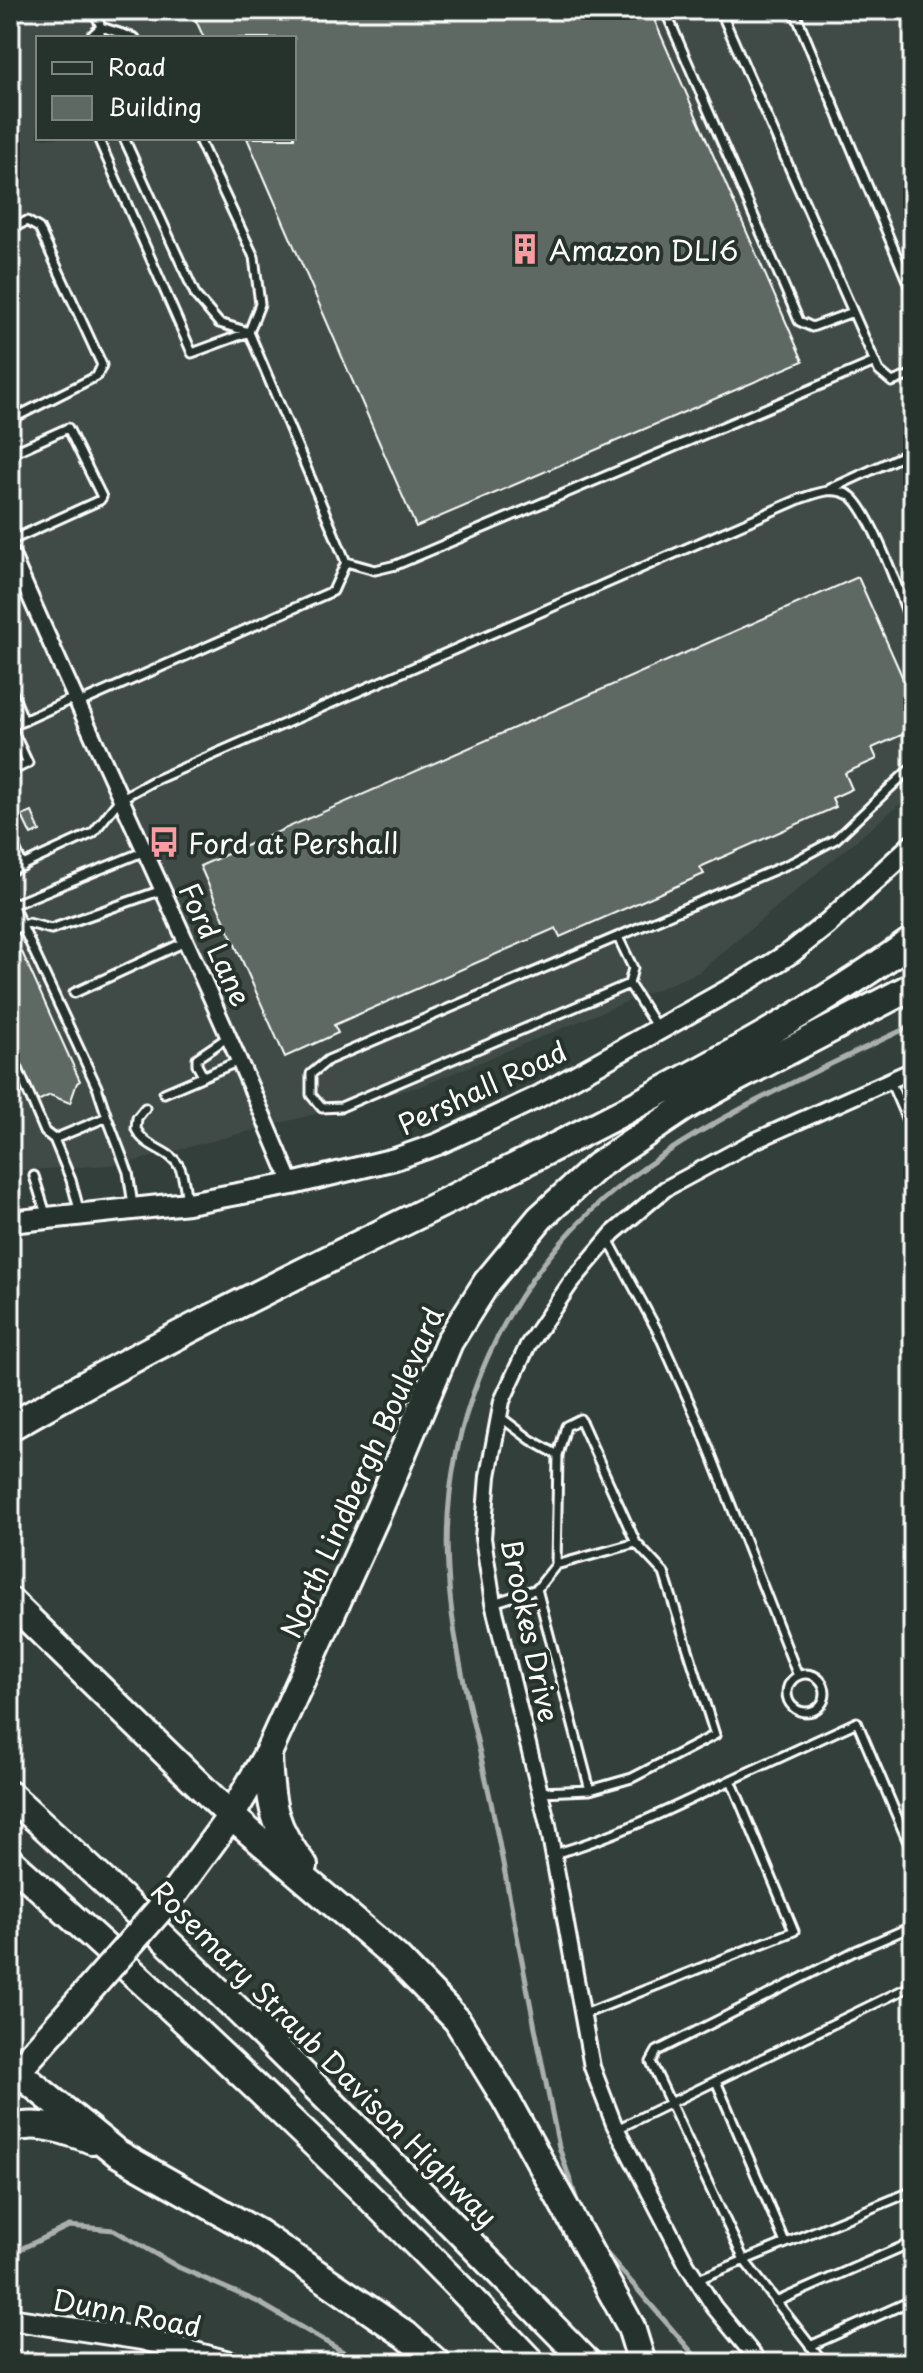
<svg xmlns="http://www.w3.org/2000/svg" width="923" height="2373" viewBox="0 0 923 2373" font-family="'Playpen Sans',sans-serif">
<style>
.built{fill:#404c47;fill-rule:evenodd}
.lines{fill:none;stroke-linecap:round;stroke-linejoin:round}
.stream{stroke:#abb0ae;stroke-width:5}
.building{fill:#5f6964;stroke:#fff;stroke-width:2}
.lane-casing{stroke:#fff;stroke-width:13}
.street-casing{stroke:#fff;stroke-width:20}
.secondary-casing{stroke:#fff;stroke-width:26}
.highway-casing{stroke:#fff;stroke-width:32}
.path{stroke:#fff;stroke-width:3;stroke-dasharray:2 6;stroke-linecap:butt}
.lane{stroke:#26332d;stroke-width:7}
.street{stroke:#26332d;stroke-width:14}
.secondary{stroke:#26332d;stroke-width:20}
.highway{stroke:#26332d;stroke-width:26}
.highway-bridge-casing{stroke:#fff;stroke-width:32;stroke-linecap:butt}
.highway-bridge{stroke:#26332d;stroke-width:26}
.labels{text-anchor:middle;dominant-baseline:central;stroke-width:8;stroke-linejoin:round;paint-order:stroke}
.poi-label{font-size:28px;fill:#fff;stroke:#26332d;text-anchor:start}
.street-label{font-size:28px;fill:#fff;stroke:#26332d}
</style>
<rect width="100%" height="100%" fill="#333f3a"/>
<filter id="ink" filterUnits="userSpaceOnUse"><feTurbulence type="fractalNoise" baseFrequency=".0125" numOctaves="2"/><feDisplacementMap in="SourceGraphic" scale="16" xChannelSelector="R" yChannelSelector="G"/><feConvolveMatrix kernelMatrix="1 2 1 2 8 2 1 2 1" color-interpolation-filters="sRGB"/></filter>
<g filter="url(#ink)">
<path class="built" d="M10 10H913V793L699 972 422 1086 124 1164 10 1171ZM38 38H294V138H38Z"/>
<g class="lines">
<path class="stream" d="M579 2207 559 2147C536 2036 515 1924 493 1812 477 1732 452 1652 448 1570 440 1437 493 1306 589 1213 675 1131 807 1076 913 1025
M601 2247 701 2363
M10 2254 69 2226 114 2230 178 2267 258 2302 362 2363"/>
</g>
<path class="building" d="M191 10H650L803 361 416 527 247 138H294V38H204Z
M858 577 913 701V730L872 748 877 759 845 773 852 789 832 798 836 807 700 867 704 874 560 937 556 928 334 1025 338 1033 285 1057 200 866Z
M32 812 40 831 31 835 22 816Z
M22 952 80 1081 77 1083 70 1103 50 1095 38 1101 10 1039V957Z"/>
<g class="lines">
<defs>
<path id="lane" d="M94 10 101 27 99 38
M665 10 799 321 812 327 853 312
M720 10 879 371 892 382 913 374
M794 10 913 295
M89 38 101 27 135 38
M98 138 192 353 249 332 260 304 254 257 198 138
M10 229 27 221 39 228 102 365 97 376 10 420
M10 454 68 428 102 497 100 500 10 541
M830 489 913 451
M346 562 375 570 396 565 875 362
M10 687 24 721
M77 704 333 591 346 562 249 332 219 323 196 296 124 138
M10 727 74 698
M10 772 28 763 11 727
M10 838 23 866
M10 871 93 833 120 799 153 781 802 498C818 493 833 486 849 495 870 506 903 603 913 628
M10 900 97 1087 107 1117
M12 905 145 851
M10 931 28 923 51 929 162 890
M618 937 633 968 629 984 341 1107 322 1108 311 1095V1074L328 1060 793 862 836 839 913 766
M629 984 656 1026
M74 993 185 942
M10 1050 45 1132 54 1139
M203 1076 197 1065V1058L228 1037
M890 1081 913 1134
M164 1093 239 1061
M145 1108 137 1118 136 1129C146 1150 170 1148 180 1168 184 1177 185 1190 187 1201
M34 1176 47 1217
M80 1213 71 1180 54 1139 107 1117 128 1172 133 1205
M608 1239 658 1332 700 1426 798 1676
M499 1416 531 1440 558 1455 556 1565 537 1589
M556 1565 636 1543 580 1419 566 1426 558 1455
M493 1603 537 1589 590 1790
M787 1693a19 19 0 1 1 38 0a19 19 0 1 1-38 0Z
M731 1780 857 1722 913 1854
M540 1792 590 1790 632 1778 715 1735 664 1573 636 1543
M554 1854C616 1836 673 1808 731 1780L794 1931 582 2015
M716 2081 785 2243
M617 2129 913 1985
M696 2280 913 2191
M776 2302 913 2242
M810 2346 913 2300
M824 2363 744 2260 651 2062 657 2051 853 1952 913 1926
M894 2363 913 2354"/>
<path id="street" d="M10 551C102 763 203 971 292 1184
M760 2363 714 2307 686 2263 614 2124 592 2067 548 1825 493 1603 483 1538 488 1476 502 1401 528 1345 570 1284 613 1233 665 1189 752 1142 913 1070"/>
<path id="secondary" d="M10 1222 188 1203 292 1184 395 1159 438 1144 538 1097 749 979 792 952 827 924 913 845
M10 2319 142 2339 233 2363"/>
<path id="highway" d="M10 1427C207 1313 415 1220 617 1115 719 1061 819 1008 913 940
M10 1601 231 1816 397 1958 457 2020 506 2100 631 2327 642 2363
M268 1755C270 1804 273 1827 304 1866
M10 1795C211 1977 399 2170 588 2363
M10 1861C190 2023 366 2187 532 2363
M176 1891 231 1816 268 1753 379 1509 449 1342 487 1282 540 1218 597 1166 685 1107 733 1080 913 986
M10 2066 117 2153 258 2233 406 2335 437 2363
M16 2072 83 1997
M10 2129C38 2120 65 2130 92 2140"/>
</defs>
<use href="#lane" class="lane-casing"/>
<use href="#street" class="street-casing"/>
<use href="#secondary" class="secondary-casing"/>
<use href="#highway" class="highway-casing"/>
<path class="path" d="M10 2350 114 2363"/>
<use href="#lane" class="lane"/>
<use href="#street" class="street"/>
<use href="#secondary" class="secondary"/>
<use href="#highway" class="highway"/>
<defs>
<path id="highway-bridge" d="M83 1997 176 1891"/>
</defs>
<use href="#highway-bridge" class="highway-bridge-casing"/>
<use href="#highway-bridge" class="highway-bridge"/>
</g>
</g>
<defs>
<symbol id="building-bare" viewBox="-9 -9 18 18"><path d="M-4-6H4V6H1V3H-1V6H-4ZM-2.5-4.3h1.7v1.8h-1.7ZM.8-4.3h1.7v1.8H.8ZM-2.5-1h1.7V.8h-1.7ZM.8-1h1.7V.8H.8Z" fill="#ff9aa2" stroke="#26332d" stroke-width="2.5" paint-order="stroke"/></symbol>
<symbol id="bus-bare" viewBox="-9 -9 18 18"><path d="M-5-6H5V4H4V6H2V4H-2V6H-4V4H-5ZM-3.5-4V0h7V-4ZM-3.5 1.2v1.5H-2V1.2ZM2 1.2v1.5H3.5V1.2Z" fill="#ff9aa2" stroke="#26332d" stroke-width="2.5" paint-order="stroke"/></symbol>
</defs>
<g fill-rule="evenodd">
<use href="#building-bare" x="503" y="227" width="44" height="44"/>
<use href="#bus-bare" x="142" y="820" width="44" height="44"/>
</g>
<g class="labels">
<g class="poi-label">
<text x="549" y="249">Amazon DLI6</text>
<text x="188" y="842">Ford at Pershall</text>
</g>
<g class="street-label">
<text transform="translate(216 944) rotate(65)">Ford Lane</text>
<text transform="translate(482 1087) rotate(-25)">Pershall Road</text>
<text transform="translate(361 1472) rotate(-66)">North Lindbergh Boulevard</text>
<text transform="translate(531 1630) rotate(78)">Brookes Drive</text>
<text transform="translate(325 2053) rotate(45)">Rosemary Straub Davison Highway</text>
<text transform="translate(127 2312) rotate(11)">Dunn Road</text>
</g>
</g>
<rect width="923" height="2373" fill="none" stroke="#26332d" stroke-width="40"/>
<rect x="20" y="20" width="883" height="2333" fill="none" stroke="#fff" stroke-width="3" filter="url(#ink)"/>
<rect x="36" y="36" width="260" height="104" fill="#26332d" stroke="#7d8581" stroke-width="2"/>
<rect x="52" y="62" width="40" height="12" fill="#26332d" stroke="#7d8581" stroke-width="2"/>
<text x="108" y="76" font-size="24" fill="#ffffff">Road</text>
<rect x="52" y="96" width="40" height="24" fill="#5f6964" stroke="#7d8581" stroke-width="2"/>
<text x="108" y="116" font-size="24" fill="#ffffff">Building</text>
</svg>
